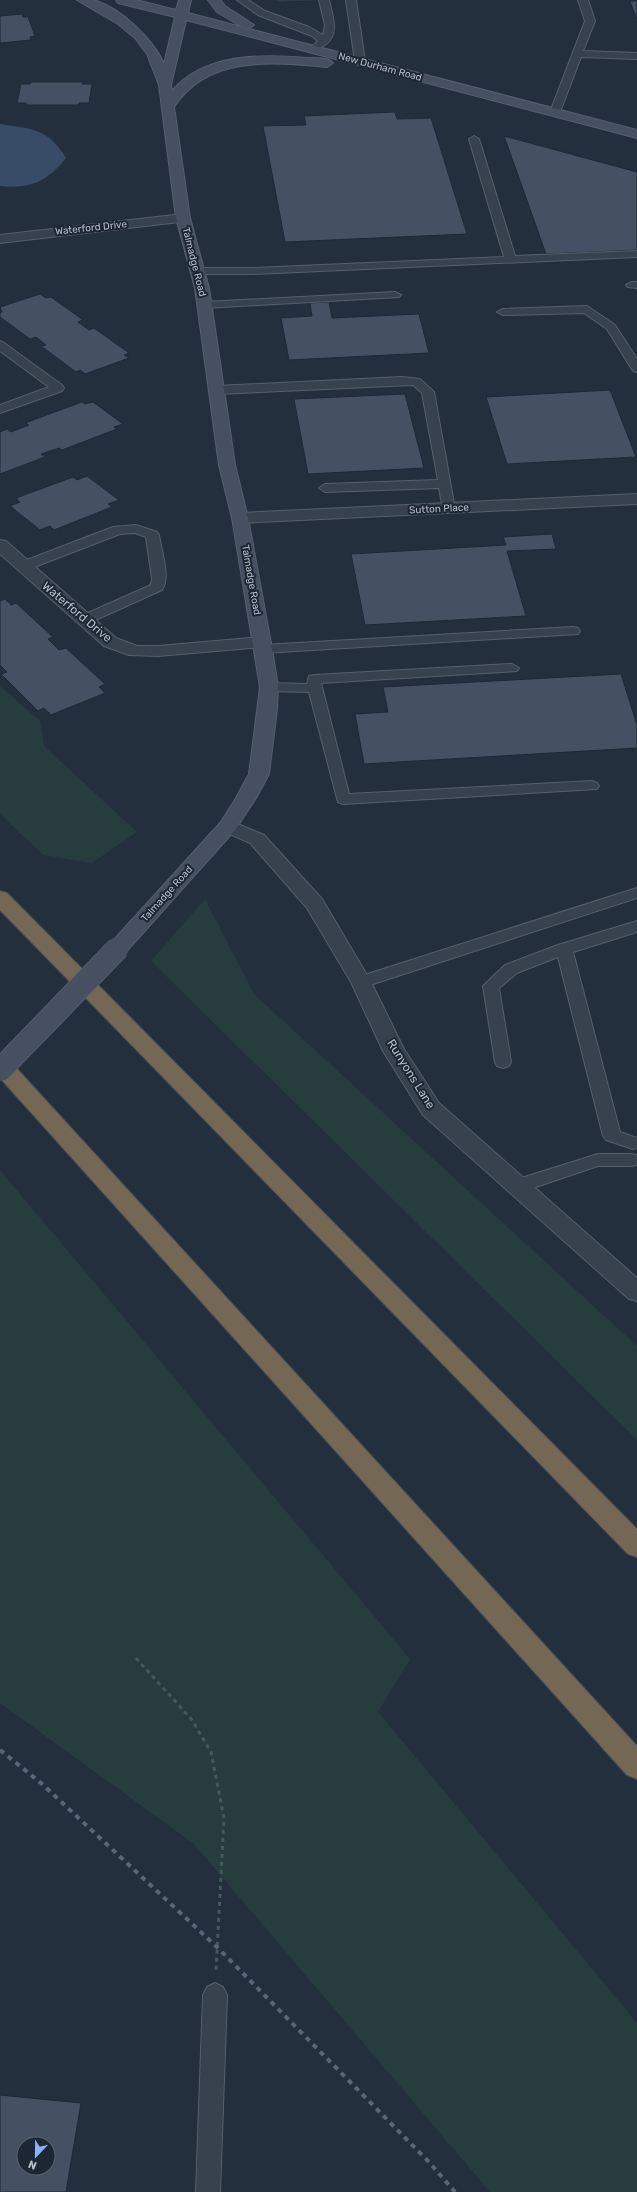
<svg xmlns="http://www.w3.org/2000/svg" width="637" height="2192" viewBox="0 0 637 2192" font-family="Rubik,sans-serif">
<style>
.green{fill:#263c3f}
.water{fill:#394c67}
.building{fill:#455162;stroke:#1f2835;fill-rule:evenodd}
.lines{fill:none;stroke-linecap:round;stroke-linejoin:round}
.lane-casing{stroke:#565f6c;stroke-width:2}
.street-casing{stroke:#565f6c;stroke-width:2}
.secondary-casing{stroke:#565f6c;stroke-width:2}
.highway-casing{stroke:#434c59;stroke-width:2}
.path{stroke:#44595c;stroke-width:3;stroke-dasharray:4 4;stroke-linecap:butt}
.lane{fill:#38414e;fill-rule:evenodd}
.street{fill:#38414e;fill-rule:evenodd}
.secondary{fill:#465061;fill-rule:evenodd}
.highway{fill:#746855;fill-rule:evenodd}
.rail{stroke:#5a6575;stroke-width:4;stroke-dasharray:5 5;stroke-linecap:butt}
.secondary-bridge-casing{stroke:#565f6c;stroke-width:24;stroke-linecap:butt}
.secondary-bridge{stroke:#465061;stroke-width:22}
.labels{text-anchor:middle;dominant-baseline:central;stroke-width:4;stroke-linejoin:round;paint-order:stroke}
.far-street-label{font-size:10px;fill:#b4bcc9;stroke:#1d2633}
.street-label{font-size:12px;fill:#b4bcc9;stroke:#1d2633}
</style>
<rect width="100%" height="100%" fill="#242f3e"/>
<path class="green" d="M0 686 40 721 44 746 137 832 92 863 43 855 0 814Z
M205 899 254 994 637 1346V1440L151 961Z
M0 1170 410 1659 378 1712 637 2023V2192H490L194 1844 0 1703Z"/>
<path class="water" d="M0 124C32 129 48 128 66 158 47 182 30 189 0 186Z"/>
<path class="building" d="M273 0H317V1L278 2Z
M630 1H637V20Z
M22 14 23 17H28L35 36 30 37 31 40 0 43V16Z
M31 82H83L82 84H92L89 103H79V105H26V103H17L21 84H30Z
M395 112 397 119 431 118 467 234 285 242 263 126 306 125 304 116Z
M504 136 637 172V250L546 254Z
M40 294 46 298 51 297 83 320 78 322 89 330 94 328 129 353 124 355 129 358 85 374 80 370 76 372 41 346 46 345 36 337 30 339 0 317V313L2 312 0 307Z
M329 302 332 318 419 314 429 353 289 360 281 318 312 316 310 303Z
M610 390 636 457 507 464 486 397Z
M405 394 424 468 308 474 294 399Z
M82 402 85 404 93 402 123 424 114 427 117 429 62 450 59 448 41 454 45 457 0 474V432L7 429 11 432 29 425 25 423Z
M87 476 119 500 108 504 112 507 54 530 50 526 40 530 10 506 20 502 16 498 73 477 77 480Z
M552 534 556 549 507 551 526 616 365 625 351 554 506 545 503 537Z
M5 599 11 605 16 603 53 637 48 639 59 650 66 648 105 684 99 687 105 693 51 715 44 708 38 711 1 674 7 672 0 665V601Z
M621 674 637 725V748L364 764 355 714 388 712 383 687Z
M0 2095 81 2103 66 2192H0ZM24 2144H48V2168H24Z"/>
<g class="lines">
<defs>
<path id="lane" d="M237 0H248L265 11 309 27 323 35 325 25 319 0H329C332 14 340 34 326 44 322 47 320 49 315 48L313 46 318 41 312 36 258 15Z
M346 0H356L365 61 360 64 355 61Z
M578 0H588L595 21 583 51 637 53V59L581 57 560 112 555 115 550 112 585 21Z
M474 136 479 139 515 256 637 251V257L253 274H197L191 271 197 268H253L504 257 469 139Z
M632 282H637V288L628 287 626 285Z
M395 292 401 295 399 297 204 308 198 305 204 302Z
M587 306 615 325 637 359V372L633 371 607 329 584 313 503 315 497 312 503 309Z
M0 341 4 343 62 385 64 388 62 391 0 413V405L49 387 0 351Z
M402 377 420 379 434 392 455 509 454 512H444L443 509 439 488 325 492 319 488 325 484 438 480 422 393 413 385 217 394 211 390 217 386Z
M136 525 157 532 159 535C161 550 171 577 162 590L91 622H81L79 619 81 616 151 585 152 579 146 537 135 533 120 534 29 569 24 570 17 566 19 563 113 527Z
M573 627 578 628 580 631 578 634 263 653 256 649 263 645Z
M512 664 519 668 517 671 321 683 349 794 592 781 597 783 599 786 597 789 343 804 338 802 309 692 269 691 262 687 269 683 307 684 309 676 314 675Z
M637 888V898L367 986 361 988 355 986 353 982 355 978Z
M637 921V932L573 952 620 1132 637 1138V1148L633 1149 606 1140 603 1136 558 957 517 973 499 988 511 1062 509 1066 503 1068 497 1066 495 1062 483 986 505 965 558 945Z
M598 1154H631L637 1155V1165L631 1166H598L518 1193 512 1191 509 1186 512 1181Z
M215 1983 223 1987 227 1995 220 2192H196L203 1995 207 1987Z"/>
<path id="street" d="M183 214 190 218 188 221 0 243V235Z
M637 494V504L240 523 234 522 232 518 234 514 240 513Z
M0 540 6 541 116 638 137 646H158L262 637 268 638 271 642 268 646 262 647 158 656 129 655 104 646 0 554Z
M228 820 264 835 322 899 371 982 404 1049 439 1103 637 1278V1301L629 1299 423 1115 383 1051 351 982 307 908 250 843 221 830 218 826 221 822Z"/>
<path id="secondary" d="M77 0C82 0 88 0 93 0 120 7 153 39 164 64L175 17 118 3 116 0H136L176 10 179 0H191L188 13 637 130V138L186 20 171 85 172 91C204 53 262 54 307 58 315 58 329 57 333 63L327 67C273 62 208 55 174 107L190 218 209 288 235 465 248 518 272 649 278 687 277 709 269 774 256 798 235 830 125 953 118 955 111 953 108 948 111 943 221 822 236 798 249 774 260 687 232 518 219 465 195 288 176 218 159 85 147 54 135 38 118 24Z
M208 0H220L225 6 254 25 248 29 244 28 217 12Z"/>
<path id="highway" d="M0 891 7 893 637 1529V1557L628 1554 0 910Z
M0 1056 8 1059 637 1746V1779L627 1775 0 1078Z"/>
</defs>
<use href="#lane" class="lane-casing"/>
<use href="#street" class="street-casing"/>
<use href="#secondary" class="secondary-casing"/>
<use href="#highway" class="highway-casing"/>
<path class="path" d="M136 1658 192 1720 211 1752 224 1818 216 1970"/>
<use href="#lane" class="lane"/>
<use href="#street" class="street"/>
<use href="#secondary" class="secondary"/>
<use href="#highway" class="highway"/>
<path class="rail" d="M0 1750 41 1783 218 1948 428 2161 455 2192"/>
<defs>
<path id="secondary-bridge" d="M0 1070 118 948"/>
</defs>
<use href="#secondary-bridge" class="secondary-bridge-casing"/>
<use href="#secondary-bridge" class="secondary-bridge"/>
</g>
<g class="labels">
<g class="far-street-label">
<text transform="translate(380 67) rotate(15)">New Durham Road</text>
<text transform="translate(91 228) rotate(-6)">Waterford Drive</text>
<text transform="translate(194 262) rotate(76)">Talmadge Road</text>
<text transform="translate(439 509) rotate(-3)">Sutton Place</text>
<text transform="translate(251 580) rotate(80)">Talmadge Road</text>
<text transform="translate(167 894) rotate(-48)">Talmadge Road</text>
</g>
<g class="street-label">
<text transform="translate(77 612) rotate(40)">Waterford Drive</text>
<text transform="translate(411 1074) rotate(58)">Runyons Lane</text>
</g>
</g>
<g transform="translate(36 2156) rotate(202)"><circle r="19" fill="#1d2633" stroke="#59626f"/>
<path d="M0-3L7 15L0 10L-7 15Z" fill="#8ab4f8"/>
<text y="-6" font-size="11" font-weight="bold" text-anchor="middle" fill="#b4bcc9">N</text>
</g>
</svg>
